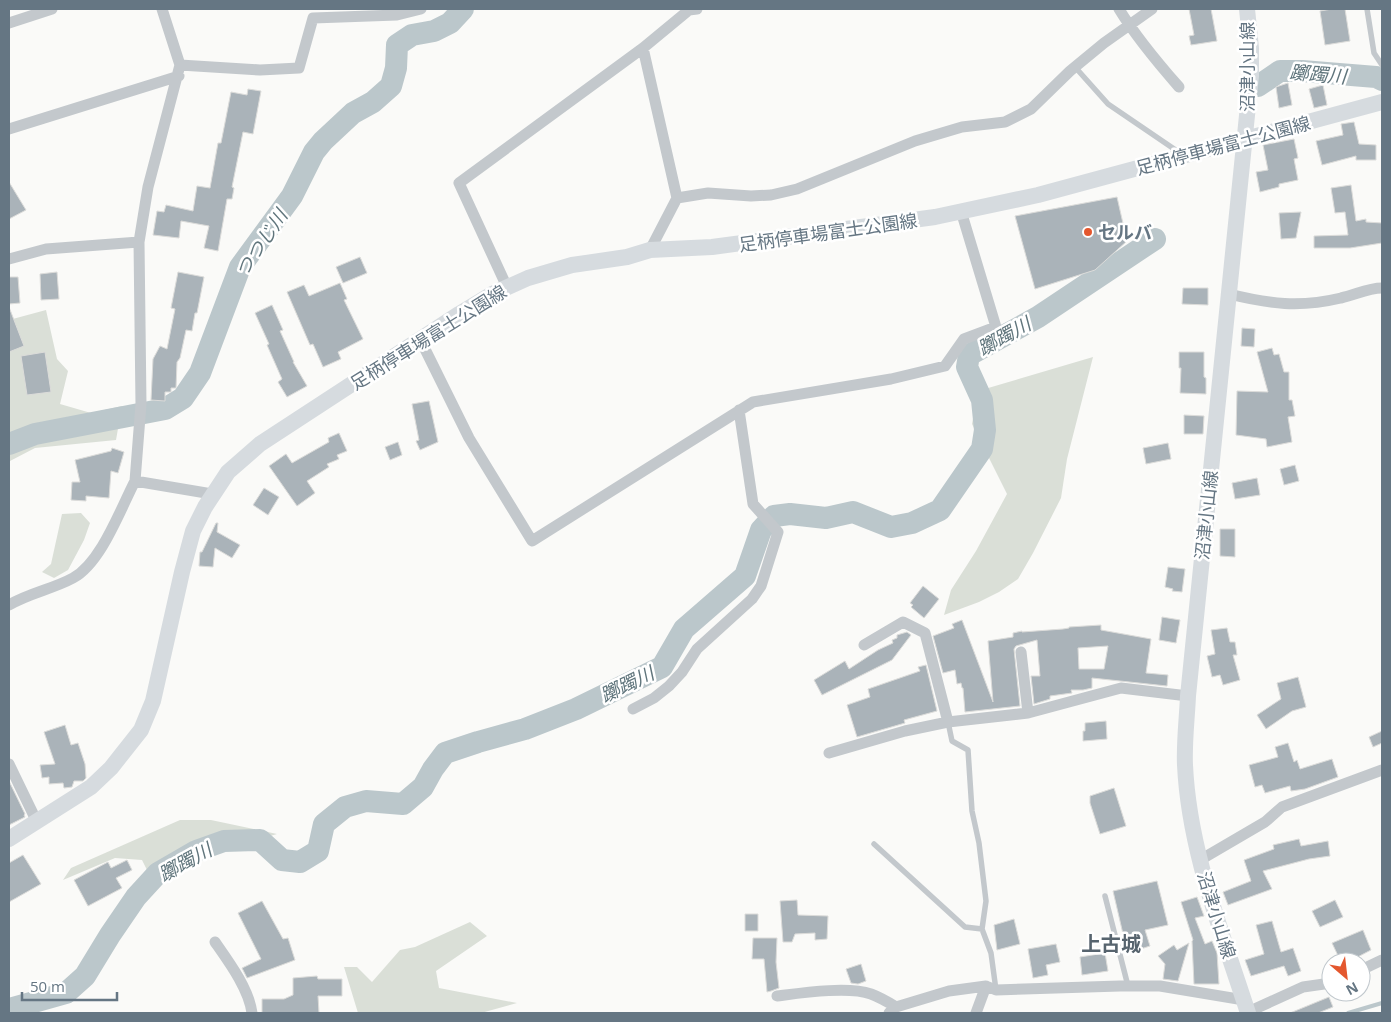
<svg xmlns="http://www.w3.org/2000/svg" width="1391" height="1022" viewBox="0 0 1391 1022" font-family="'Open Sans','Noto Sans JP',sans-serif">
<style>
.green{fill:#dadfd7}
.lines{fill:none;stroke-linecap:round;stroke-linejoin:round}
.stream{stroke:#bbc7cb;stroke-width:4}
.river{stroke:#bbc7cb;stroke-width:22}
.building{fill:#aab3b9;stroke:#dcdcda;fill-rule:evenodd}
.service{stroke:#c3c8cc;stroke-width:5.5}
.minor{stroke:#c3c8cc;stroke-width:11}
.secondary{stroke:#d6dbdf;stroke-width:16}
.poi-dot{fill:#e4572e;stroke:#fff;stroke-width:2}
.labels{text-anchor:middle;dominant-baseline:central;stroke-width:5;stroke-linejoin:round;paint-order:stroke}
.street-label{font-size:18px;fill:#657683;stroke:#fff}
.poi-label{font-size:18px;font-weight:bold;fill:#657683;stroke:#fff;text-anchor:start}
.water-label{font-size:19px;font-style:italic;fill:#60757c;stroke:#fff}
.quarter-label{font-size:20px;font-weight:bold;fill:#57646e;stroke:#fff}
</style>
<rect width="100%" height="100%" fill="#fafaf8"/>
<path class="green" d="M46 310 57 359 68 371 60 404 91 413 122 406 116 440 35 448 10 461 9 320Z
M1093 357 1067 459 1061 498 1033 553 1018 579 999 592 979 602 944 615 951 590 976 551 1007 494 972 424 978 391Z
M81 513 90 523 84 540 68 570 54 578 42 572 51 564 62 514Z
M180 820H211L277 834 148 872 142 860 115 858 63 880 71 868Z
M470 922 487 936 436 971 439 988 517 1003 481 1013H358L344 967H357L372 982 400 950 415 947Z"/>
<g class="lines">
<path class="stream" d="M1348 1013 1382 1003"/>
<path class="river" d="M1258 86 1280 71H1302L1376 77 1382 80
M9 444 35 434 165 409 183 398 200 373 240 267 292 196 314 152 323 141 353 113 373 102 391 86 396 68 397 45 412 35 434 31 450 23 463 9
M9 1009 66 993 85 976 110 935 136 897 158 873 196 851 224 841 260 840 282 860 300 862 318 851 324 824 345 807 366 801 403 804 423 787 433 769 445 753 478 742 525 729 576 709 662 667 684 629 745 576 761 530 774 516 790 514 826 518 853 512 891 527 912 523 940 510 982 449 985 430 982 400 967 367 969 355 1038 317 1155 239"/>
</g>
<path class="building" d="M1189 9H1211L1217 41 1191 45 1189 36 1194 35Z
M1332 9H1345L1350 41 1325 45 1320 11Z
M1288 83 1292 105 1279 108 1276 87Z
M1323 85 1327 105 1314 108 1309 89Z
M248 89 261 91 253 134 243 132 232 187 234 188 232 199H227L218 251 204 248 209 226 181 221 179 238 153 235 157 211 164 212 166 205 193 211 197 186 210 188 218 143H221L231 92 247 95Z
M1354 122 1359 144 1376 145V160H1356V156L1322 165 1316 141 1343 135 1341 124Z
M1294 139 1298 158 1294 159 1298 180 1279 184V187L1260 192 1256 172 1268 170 1263 145Z
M9 182 26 210 9 219Z
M1351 185 1356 221 1366 219V222L1382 223V243L1350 248H1314V236L1348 235 1345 212 1335 213 1331 188Z
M1117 197 1127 241 1095 270 1035 289 1015 216Z
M1301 212 1296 238 1281 239 1279 213Z
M360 257 367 273 343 283 336 267Z
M57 272 59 299 41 300 40 274Z
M178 272 204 277 197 313H195L192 331 186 330 180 358 177 362 176 388H171V392H165V401L151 400 153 359 160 346 167 349 175 309 171 308Z
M9 277H18L20 303 9 304Z
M340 283 347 299 344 300 363 339 338 352 341 359 323 367 313 344 310 345 287 292 304 285 309 296Z
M1183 288H1208V305L1182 304Z
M272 305 283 330 280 331 294 362H293L307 386 287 397 278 382 282 379 267 345 269 344 255 313Z
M9 307 24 346 9 352Z
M1242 328 1255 329 1254 347 1241 346Z
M1272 348 1274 355 1279 354 1284 372H1289V400H1292L1295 416 1288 417 1292 442 1267 447 1266 439 1236 435 1237 391 1268 392 1257 352Z
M45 352 51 392 27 395 21 356Z
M1179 352H1204V377L1206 378V394L1180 393 1181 368H1179Z
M429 401 438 442 420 450 416 441 419 440 412 404Z
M1184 415 1204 416 1203 434H1184Z
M339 433 347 451 337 455 339 459 327 464 329 467 307 481 315 493 297 506 269 466 286 454 292 463 329 442 328 438Z
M398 442 402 455 390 460 385 447Z
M1168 443 1171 459 1146 464 1143 448Z
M112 448 124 452 118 473 111 471 109 498 86 496V501L71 500 72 482H80L75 460 111 451Z
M1295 465 1299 481 1284 485 1280 469Z
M1257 478 1260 495 1235 499 1232 483Z
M264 488 279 497 268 515 253 505Z
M216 523H218L217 532 240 545 232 558 215 548 213 567 199 566 200 552H202Z
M1220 529H1235V557L1220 556Z
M1168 567 1185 569 1182 592 1172 591 1173 589 1165 587Z
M923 586 939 599 924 618 911 607 913 605 910 603Z
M1162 617 1180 620 1176 643 1159 640Z
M962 620 993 702 988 641 1013 637V633L1022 631V632L1063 629 1069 628V627L1101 625V630L1151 639 1146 673 1168 675 1167 686 1092 678V688L1083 690H1071L1072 693 1050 696V699L1034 704 1031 676H1040L1037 640 1016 646 1014 649 1020 706 965 712 963 688H962L961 683 957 684 955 670 943 673 933 636 954 628 952 624ZM1108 646 1104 669H1079L1078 648Z
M1227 628 1230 642H1235L1237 655H1233L1240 680 1223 685 1220 675 1212 677 1207 656 1215 654 1211 630Z
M907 632 911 635 892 660 822 695 814 680 845 661 849 669 878 650 893 643 892 640 897 638V635Z
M926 665 937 711 904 720 905 723 857 737 847 705 870 697 868 689 920 671 918 667Z
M1298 677 1306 707 1292 711 1266 729 1257 715 1281 699 1277 683Z
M1106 721 1107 739 1083 741V731H1085V723Z
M65 725 71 745 78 743 85 764 86 778 83 781H74L72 787 64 788 63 783 49 784V777L42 778 40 765 55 764 44 732Z
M1382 731V743L1373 747 1369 737Z
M1288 743 1294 762 1297 760 1300 769 1332 759 1338 777 1305 789 1291 791 1290 786 1265 793 1262 785 1255 787 1249 765 1278 757 1275 747Z
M9 781 25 814 24 815 25 817 9 825Z
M1114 788 1126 826 1100 834 1090 803V796Z
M1299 839 1301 846 1328 841 1330 856 1309 859 1263 871 1272 889 1228 905 1223 892 1251 881 1244 860 1274 849 1273 845Z
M23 855 41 884 9 902V863Z
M127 860 132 870 116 878 122 888 88 906 74 880 108 862 111 868Z
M1157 881 1168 925 1145 930 1150 946 1128 953 1122 934H1123L1113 891Z
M1197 897 1204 916 1195 918 1205 944 1212 941 1217 953 1219 984H1194L1192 941 1193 940 1181 902Z
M797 900 798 915 828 916 827 939 815 940V933L795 934 792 942H783L780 901Z
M1335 900 1343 917 1320 927 1312 911Z
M262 901 283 939 288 938 295 960 247 978 242 968 261 959 238 913Z
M745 914H758V931H745Z
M1014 919 1020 944 997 950 994 925Z
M1272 921 1281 952 1293 948 1301 971 1288 976 1284 966 1251 976 1245 960 1264 954 1256 925Z
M1363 930 1371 950 1348 962H1341L1332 943Z
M753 938H777L776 962 779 988 771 991 767 992 764 959H752Z
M1189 943 1178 981 1163 979 1165 964 1158 956 1174 945 1177 950Z
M1056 944 1060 962 1046 965 1048 975 1033 978 1028 949Z
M1105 953 1108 971 1082 975 1080 957Z
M861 964 866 981 858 984 851 983 846 969Z
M317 976 318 979H342V996H318L319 1013H262V999H284L293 995V978Z
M1329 997 1333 1007 1318 1013H1290Z"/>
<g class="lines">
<path class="service" d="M1367 9 1374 53 1382 65
M1075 67 1108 104 1180 153
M874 844 965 927 982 929 986 901 979 843 972 811 968 750 952 741 948 722
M1105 896 1128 986
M982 929 991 953 996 990"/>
<path class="minor" d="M162 9 180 65 148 187 139 242 141 404 135 481 212 494
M1119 9C1136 37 1157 62 1179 87
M9 23 52 9
M643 48 677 198
M180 65 260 70 299 68 313 18 397 15 421 9
M9 129 179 76
M650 250 677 198 708 193 751 196 771 195 797 189 915 141 962 127 1005 122 1031 109 1070 71 1104 43 1152 9
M9 259 46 249 139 242
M507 287 459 183 643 48 689 10 697 9
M1229 294C1270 304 1299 308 1341 298 1355 295 1368 288 1382 288
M420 339 469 438 532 541 753 402 891 379 945 366 964 339 996 327 961 211
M9 605C29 593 53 589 73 578 101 563 120 510 135 481
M864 645 903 622 925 633 948 722
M1021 652 1028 713
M633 709 654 698 669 686 682 672 697 649 752 599 761 586 778 532 753 504 739 410
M829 753 905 731 948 722 1028 713 1121 688 1188 696
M9 764 37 822
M1200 860 1265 822 1282 807 1382 770
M215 942C229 962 249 989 252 1013
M1361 970 1382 960
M777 996C801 993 848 986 871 994 879 997 888 1002 896 1007
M1248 1012 1303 987 1331 983
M889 1013 896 1007 949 991 986 986 996 990 1120 986H1160L1244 1000
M976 1013 986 986"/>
<path class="secondary" d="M1247 9 1251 48V76L1188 696C1187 719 1184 742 1185 765 1189 851 1222 932 1248 1013
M9 839 91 787 111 768 141 730 153 701 182 572 193 531 205 507 228 472 260 444 459 314 492 294 528 278 572 265 627 257 650 250 712 247 935 217 1038 195 1382 102"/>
</g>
<circle class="poi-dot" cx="1088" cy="232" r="5"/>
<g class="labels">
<g class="street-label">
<text transform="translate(1247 67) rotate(-90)">沼津小山線</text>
<text transform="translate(1223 145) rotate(-15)">足柄停車場富士公園線</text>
<text transform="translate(828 232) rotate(-8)">足柄停車場富士公園線</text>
<text transform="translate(428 337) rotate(-32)">足柄停車場富士公園線</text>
<text transform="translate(1206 515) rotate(-84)">沼津小山線</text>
<text transform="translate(1217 915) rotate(73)">沼津小山線</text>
</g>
<g class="poi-label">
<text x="1098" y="232">セルバ</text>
</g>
<g class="water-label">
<text transform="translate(1318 74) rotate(5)">躑躅川</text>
<text transform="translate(261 243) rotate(-56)">つつじ川</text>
<text transform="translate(1004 336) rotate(-29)">躑躅川</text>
<text transform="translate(627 684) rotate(-26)">躑躅川</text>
<text transform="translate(185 862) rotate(-29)">躑躅川</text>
</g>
<g class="quarter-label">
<text x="1111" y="943">上古城</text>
</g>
</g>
<rect width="1391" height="1022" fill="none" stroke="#657683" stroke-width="20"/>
<g transform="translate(1346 977) rotate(152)"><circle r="24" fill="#ffffff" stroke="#c1c8cd"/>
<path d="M0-4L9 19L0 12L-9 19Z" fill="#e4572e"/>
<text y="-8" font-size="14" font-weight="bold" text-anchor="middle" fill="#657683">N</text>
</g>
<path d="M22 992v8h95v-8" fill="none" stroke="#657683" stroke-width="2.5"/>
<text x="30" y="992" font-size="15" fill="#657683" stroke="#ffffff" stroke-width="4" paint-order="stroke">50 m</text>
</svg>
